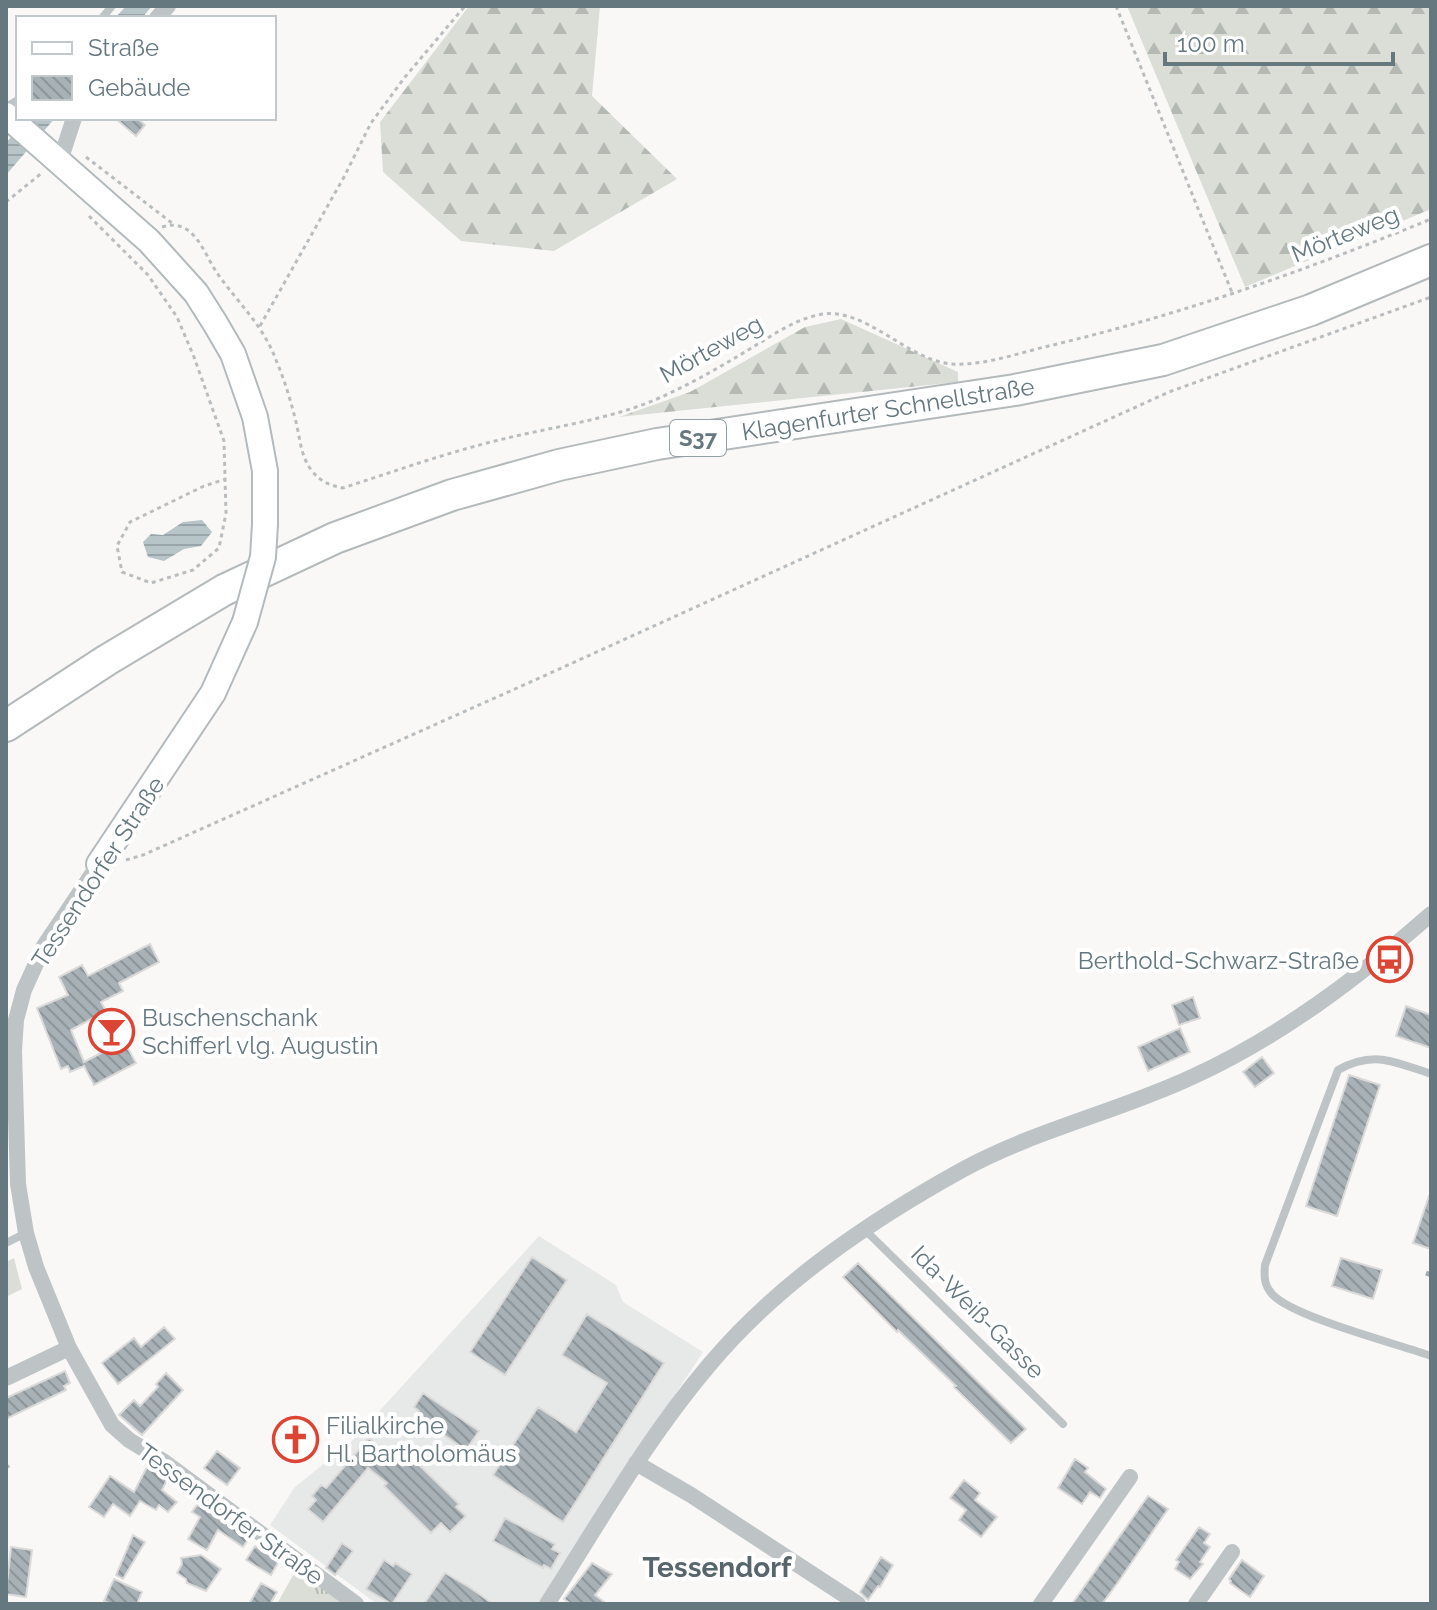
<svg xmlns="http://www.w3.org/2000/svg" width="1437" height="1610" viewBox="0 0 1437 1610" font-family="Raleway,sans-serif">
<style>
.built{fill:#e7e8e8}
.grass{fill:url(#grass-tufts)}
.forest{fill:url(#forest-firs)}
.garden{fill:#daded6}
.water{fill:url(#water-rules)}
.building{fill:url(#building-back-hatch);stroke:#dbdad9;stroke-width:2}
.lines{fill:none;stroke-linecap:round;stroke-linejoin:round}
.secondary-casing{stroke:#b3babd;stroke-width:28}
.highway-casing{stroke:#b4b9bb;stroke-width:34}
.path{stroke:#b9bdbf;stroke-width:3;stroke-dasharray:4 4;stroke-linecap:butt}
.lane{stroke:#bec4c6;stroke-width:8}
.street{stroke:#bec4c6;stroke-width:16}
.secondary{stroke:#fff;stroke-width:24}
.highway{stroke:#fff;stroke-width:30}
.rail{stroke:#a0a9ad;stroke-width:5;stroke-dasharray:12 6;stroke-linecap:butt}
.secondary-bridge-casing{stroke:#b3babd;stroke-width:28;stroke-linecap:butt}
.secondary-bridge{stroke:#fff;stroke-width:24}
.labels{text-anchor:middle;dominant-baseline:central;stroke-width:8;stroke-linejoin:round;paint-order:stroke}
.shield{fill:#fff;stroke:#93a0a6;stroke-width:2}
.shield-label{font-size:22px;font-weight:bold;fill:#657880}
.street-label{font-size:24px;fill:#657880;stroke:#fff}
.poi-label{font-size:24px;fill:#657880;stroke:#fff;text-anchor:start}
.quarter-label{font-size:28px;font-weight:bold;fill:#57656c;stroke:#fff}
</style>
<defs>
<pattern id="grass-tufts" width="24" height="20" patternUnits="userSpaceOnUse" patternTransform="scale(2)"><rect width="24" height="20" fill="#daded6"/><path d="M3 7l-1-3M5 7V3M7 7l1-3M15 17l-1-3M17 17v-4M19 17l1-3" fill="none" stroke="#b4b9b3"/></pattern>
<pattern id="forest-firs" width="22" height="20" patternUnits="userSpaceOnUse" patternTransform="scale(2)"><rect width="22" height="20" fill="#daded6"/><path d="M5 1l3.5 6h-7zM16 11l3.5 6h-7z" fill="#b4b9b3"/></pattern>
<pattern id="water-rules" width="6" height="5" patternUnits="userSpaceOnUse" patternTransform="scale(2)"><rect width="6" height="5" fill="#b8c5c8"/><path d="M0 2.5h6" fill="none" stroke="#99a5a8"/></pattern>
<pattern id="building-back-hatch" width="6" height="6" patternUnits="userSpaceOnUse" patternTransform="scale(2)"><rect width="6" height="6" fill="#a7b1b6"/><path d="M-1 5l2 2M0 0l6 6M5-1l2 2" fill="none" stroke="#8c9599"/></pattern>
</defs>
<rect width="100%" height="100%" fill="#f9f8f7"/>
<path class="built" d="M539 1236 616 1285 623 1302 703 1352 538 1604H377L270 1525 295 1487 352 1441Z"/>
<path class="grass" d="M297 1568 345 1604H277Z"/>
<path class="forest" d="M469 6H600L592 96 677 179 554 251 461 241 383 172 380 122Z
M1127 6H1431V209L1245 287Z
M841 319 958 372V382L619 417 690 392 805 327Z"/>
<path class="garden" d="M14 1258 22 1289 6 1297V1262Z"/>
<path class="water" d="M126 6H152L142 18H115Z
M27 118H55L6 175V143Z
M202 520 212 532 201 546 184 549 164 561 148 557 143 542 151 534 163 535 183 522Z"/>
<path class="building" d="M115 118H137L145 125 136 136Z
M150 944 159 962 119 983 123 991 101 1002 106 1011 71 1030 84 1062 124 1041 136 1063 94 1085 84 1066 70 1072 68 1066 61 1069 37 1008 68 995 59 977 82 965 88 976Z
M1193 997 1200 1018 1179 1025 1172 1005Z
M1406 1006 1431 1015V1048L1396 1036Z
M1180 1028 1190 1052 1148 1071 1138 1047Z
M1262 1057 1274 1073 1255 1087 1243 1072Z
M1349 1075 1380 1085 1337 1216 1306 1206Z
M1429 1196 1431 1197V1249L1413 1243Z
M532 1257 567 1280 505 1375 470 1352Z
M1341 1258 1382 1270 1373 1299 1332 1286Z
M858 1263 1026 1429 1011 1443 954 1387 956 1386 898 1330 897 1332 843 1277Z
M587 1314 664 1363 563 1522 493 1475 538 1407 576 1432 607 1383 562 1355Z
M164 1327 175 1339 118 1384 102 1363 134 1338 141 1347Z
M65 1371 70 1383 64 1386 66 1390 6 1419V1398Z
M166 1373 183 1390 142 1435 119 1415 134 1400 140 1406 158 1387 156 1384Z
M423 1393 479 1431 466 1450 416 1416 419 1411 414 1407Z
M300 1426 314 1441 311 1447 306 1449 284 1446 287 1431 299 1433Z
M369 1438 403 1466 412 1458 459 1504 456 1507 466 1516 450 1532 441 1523 431 1533 384 1486 387 1483 368 1468 323 1522 308 1509 316 1500 312 1496 321 1485 326 1488Z
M217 1451 240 1468 227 1485 204 1468Z
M1075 1459 1088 1468 1085 1472 1106 1489 1100 1498 1090 1492 1082 1504 1058 1488Z
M148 1465 168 1478 162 1490 177 1502 168 1512 159 1505 156 1510 140 1501 130 1516 113 1504 104 1517 89 1507 110 1476 134 1492Z
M964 1480 980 1493 975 1500 997 1517 981 1537 959 1520 966 1510 950 1498Z
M1148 1496 1168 1509 1121 1578 1102 1604H1072Z
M197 1505 223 1519 249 1538 243 1547 218 1530 207 1550 188 1539 200 1517 192 1512Z
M505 1518 555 1544 552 1549 560 1553 551 1569 544 1565 543 1568 493 1541Z
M1199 1527 1210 1534 1204 1543 1210 1547 1200 1562 1203 1564 1190 1579 1175 1569 1179 1562 1176 1560Z
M133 1535 145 1542 123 1579 116 1575Z
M342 1543 353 1551 335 1575 326 1568Z
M255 1546 279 1561 271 1575 246 1560Z
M11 1547 32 1550 26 1597 6 1594Z
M201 1555 221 1569 206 1591 187 1583 186 1579 177 1573 182 1564 181 1558Z
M881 1557 893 1565 880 1587 878 1586 868 1600 860 1592Z
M384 1560 393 1566 395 1563 412 1574 392 1604 366 1589Z
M1242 1560 1264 1576 1250 1597 1230 1583 1231 1581 1229 1579Z
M592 1563 612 1574 595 1595 607 1604H571L564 1599Z
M445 1573 469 1587 493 1604H424Z
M114 1579 142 1592 137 1604H112L104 1601Z
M261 1583 277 1592 270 1604H249Z"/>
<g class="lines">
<defs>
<path id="secondary" d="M6 115 149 241 196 293 215 323 233 354 255 417 265 471V524
M99 864 213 693 245 622"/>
<path id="highway" d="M6 726 107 660 224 590 335 538 452 495 559 465 657 444 1015 390 1163 360 1311 310 1431 260"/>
</defs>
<use href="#secondary" class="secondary-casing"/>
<use href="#highway" class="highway-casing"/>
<path class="path" d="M1116 6 1233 295
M86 157 172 223
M6 202 43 172
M89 216 148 275 177 317 194 357 224 441 226 513 219 548 193 570 151 583 122 572 117 546 130 522 204 486 226 479
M162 227C194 217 203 252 217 273 238 303 263 325 276 360 284 379 290 398 295 418 300 436 300 456 312 471 321 482 329 485 343 488 395 471 446 453 499 440 551 427 608 420 657 399 691 384 722 366 753 347 773 335 794 320 818 315 864 304 907 361 952 364 985 366 1021 352 1053 345 1186 313 1304 271 1431 219
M260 326 344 177 371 123 405 77 465 6
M126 860 143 855 535 680 1169 392 1431 297
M6 1468 12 1464"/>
<path class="lane" d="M102 18 112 6
M6 107 18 100
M1431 1074C1395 1062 1374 1050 1338 1070L1265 1265C1264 1277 1264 1285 1272 1294 1292 1317 1398 1344 1431 1356
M865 1230 1063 1424
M6 1243 26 1233"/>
<path class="street" d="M157 18 168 6
M60 161 74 118
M99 864 44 946 24 990 16 1020 14 1051 18 1184 26 1233 36 1267 69 1348 112 1425 129 1440 163 1461 356 1604
M6 1378 69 1348
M636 1463 691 1495 858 1604
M547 1604C599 1523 647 1438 710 1364 778 1283 870 1221 962 1170 1035 1130 1117 1112 1192 1077 1280 1037 1359 977 1431 914
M1041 1604 1130 1477
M1196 1604 1232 1552"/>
<use href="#secondary" class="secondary"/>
<use href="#highway" class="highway"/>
<path class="rail" d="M1426 1273 1431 1275"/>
<defs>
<path id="secondary-bridge" d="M245 622 263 557 265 524"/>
</defs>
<use href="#secondary-bridge" class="secondary-bridge-casing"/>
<use href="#secondary-bridge" class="secondary-bridge"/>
</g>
<defs>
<symbol id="bus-ring" viewBox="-11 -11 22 22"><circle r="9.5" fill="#fff" stroke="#dc4433" stroke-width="1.5"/><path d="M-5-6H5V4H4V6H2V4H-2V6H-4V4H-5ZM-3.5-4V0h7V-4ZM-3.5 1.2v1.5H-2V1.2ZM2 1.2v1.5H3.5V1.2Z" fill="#dc4433"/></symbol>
<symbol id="bar-ring" viewBox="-11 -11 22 22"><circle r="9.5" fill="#fff" stroke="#dc4433" stroke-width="1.5"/><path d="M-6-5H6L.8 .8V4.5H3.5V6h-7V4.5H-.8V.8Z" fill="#dc4433"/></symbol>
<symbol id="church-ring" viewBox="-11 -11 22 22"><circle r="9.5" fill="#fff" stroke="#dc4433" stroke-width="1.5"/><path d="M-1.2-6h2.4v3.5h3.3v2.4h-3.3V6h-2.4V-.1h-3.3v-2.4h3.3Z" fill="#dc4433"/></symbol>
</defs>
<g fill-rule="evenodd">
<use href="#bus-ring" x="1364" y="934" width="51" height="51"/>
<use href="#bar-ring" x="86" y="1006" width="51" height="51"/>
<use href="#church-ring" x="270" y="1414" width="51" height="51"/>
</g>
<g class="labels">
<rect class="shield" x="670" y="420" width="56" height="36" rx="6"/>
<g class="shield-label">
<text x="698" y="438">S37</text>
</g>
<g class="street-label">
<text transform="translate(1345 234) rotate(-22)">Mörteweg</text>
<text transform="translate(711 349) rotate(-29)">Mörteweg</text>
<text transform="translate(888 409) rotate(-9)">Klagenfurter Schnellstraße</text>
<text transform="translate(98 872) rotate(-57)">Tessendorfer Straße</text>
<text transform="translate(978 1312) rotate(45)">Ida-Weiß-Gasse</text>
<text transform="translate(231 1514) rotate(36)">Tessendorfer Straße</text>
</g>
<g class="poi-label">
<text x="1359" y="960" text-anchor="end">Berthold-Schwarz-Straße</text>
<text x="142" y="1017">Buschenschank<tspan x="142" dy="28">Schifferl vlg. Augustin</tspan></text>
<text x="326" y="1425">Filialkirche<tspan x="326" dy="28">Hl. Bartholomäus</tspan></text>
</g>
<g class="quarter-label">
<text x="717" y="1567">Tessendorf</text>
</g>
</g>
<rect width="1437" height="1610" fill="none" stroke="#657880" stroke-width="16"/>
<rect x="16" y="16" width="260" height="104" fill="#ffffff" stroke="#c1c9cc" stroke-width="2"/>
<rect x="32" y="42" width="40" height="12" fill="#ffffff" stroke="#c1c9cc" stroke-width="2"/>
<text x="88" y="56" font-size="24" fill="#657880">Straße</text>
<rect x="32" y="76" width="40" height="24" fill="url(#building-back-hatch)" stroke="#c1c9cc" stroke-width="2"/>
<text x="88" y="96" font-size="24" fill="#657880">Gebäude</text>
<path d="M1165 52v12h228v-12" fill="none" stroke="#657880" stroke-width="4"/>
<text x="1177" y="52" font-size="24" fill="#657880" stroke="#ffffff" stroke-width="6" paint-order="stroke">100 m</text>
</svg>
